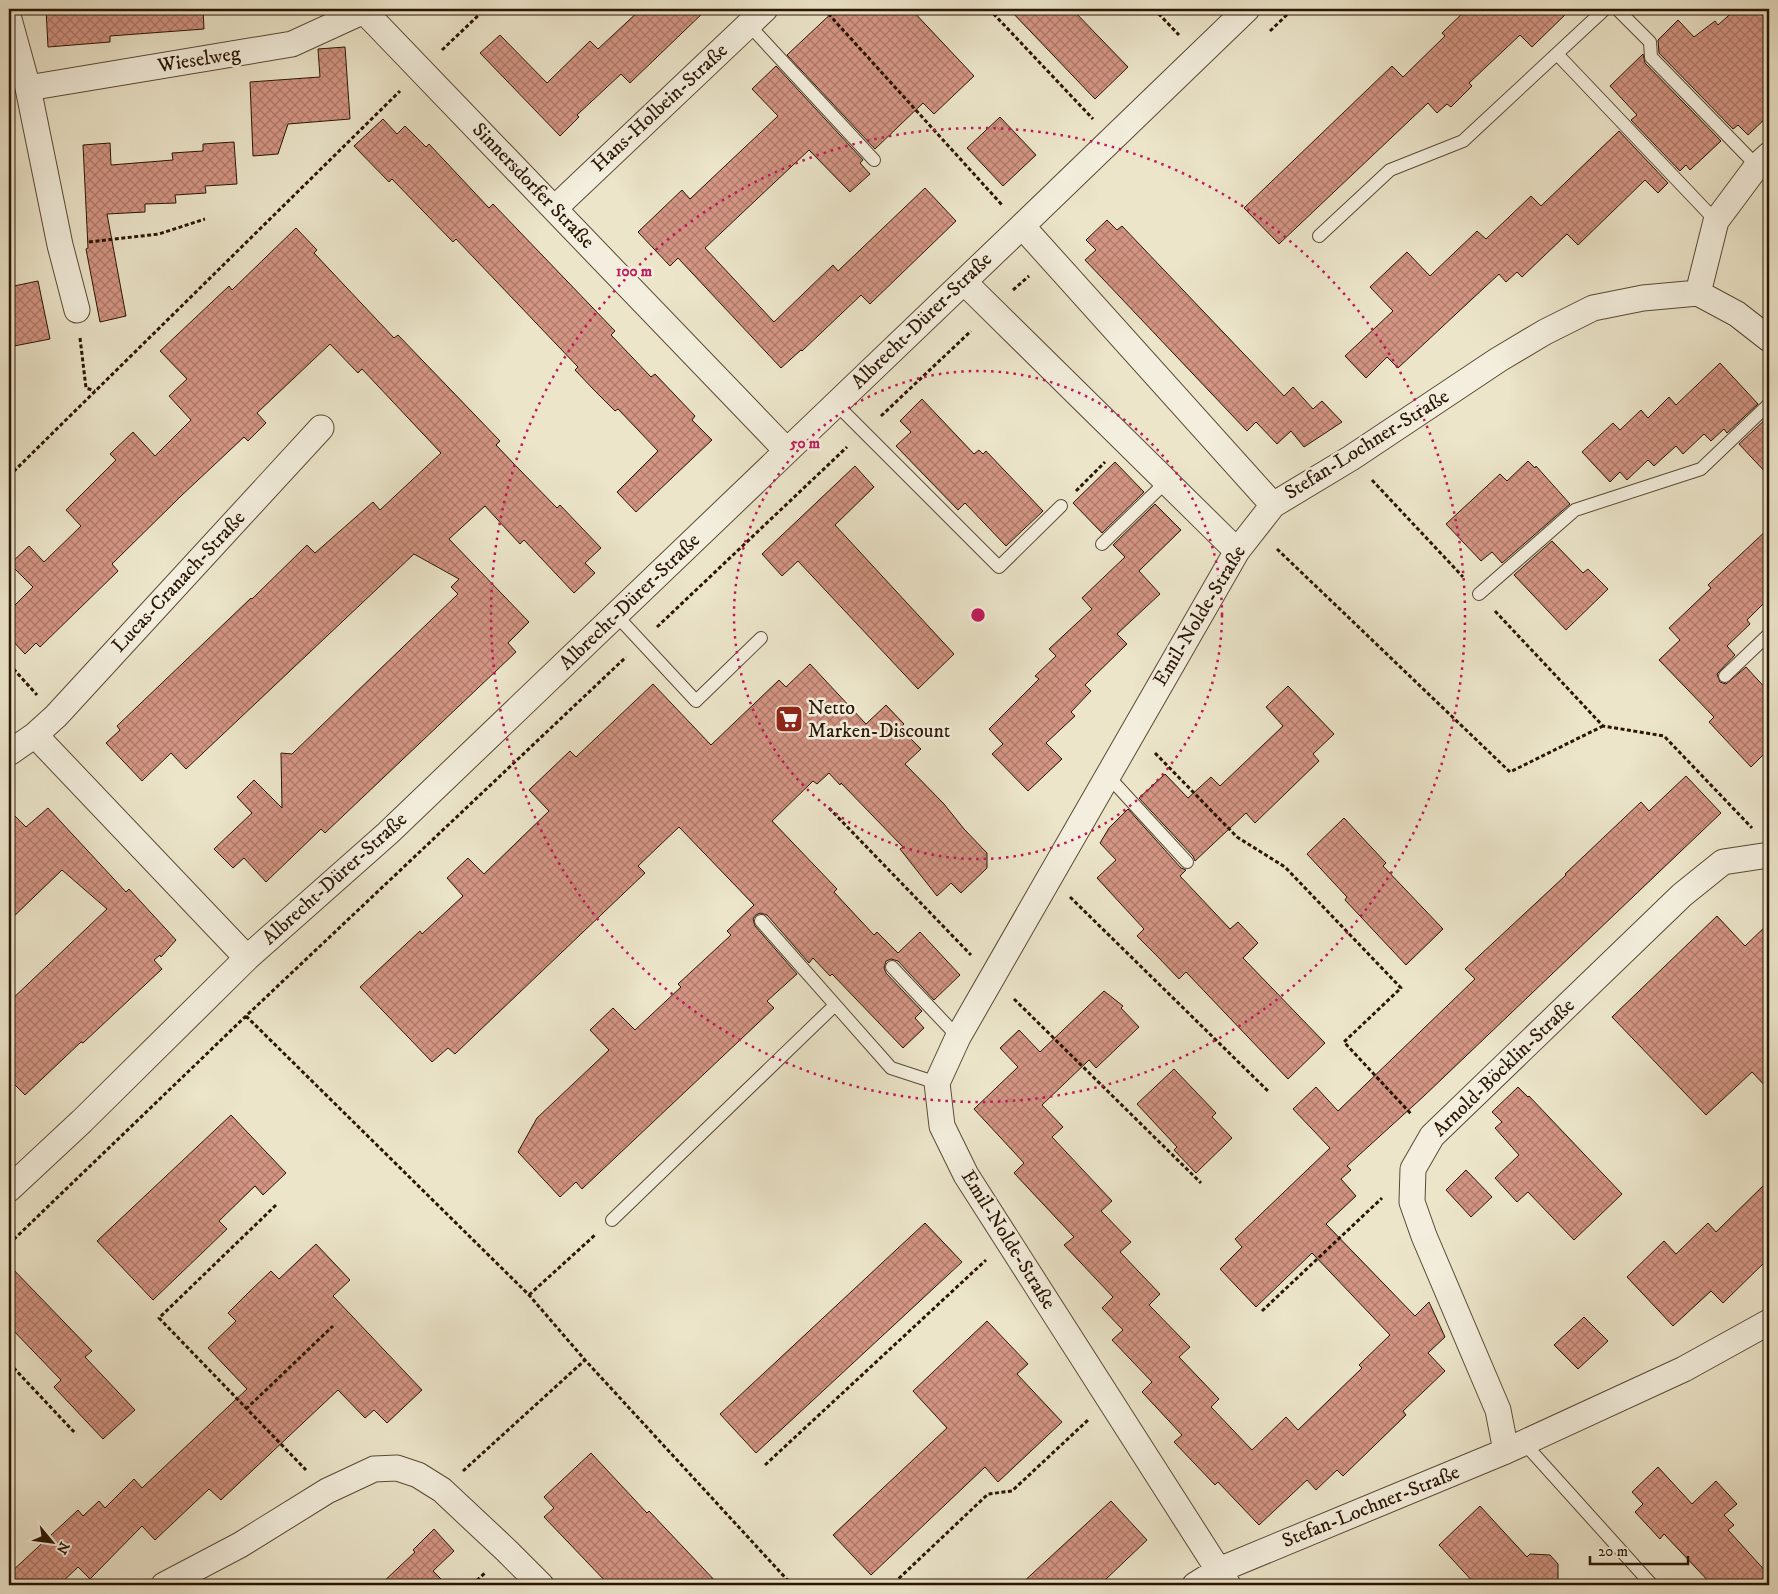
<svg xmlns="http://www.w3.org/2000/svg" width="1778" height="1594" viewBox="0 0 1778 1594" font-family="'IM FELL DW Pica',serif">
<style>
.building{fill:url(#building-cross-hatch);stroke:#2b1604}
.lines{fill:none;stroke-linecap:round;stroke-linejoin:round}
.lane-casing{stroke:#5b4a36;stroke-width:14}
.street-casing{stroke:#5b4a36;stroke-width:27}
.path{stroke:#2b1604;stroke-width:3;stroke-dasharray:4 2.5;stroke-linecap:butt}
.lane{stroke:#f3eedd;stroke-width:12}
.street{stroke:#f3eedd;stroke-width:25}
.ring{fill:none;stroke:#c2185b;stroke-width:2.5;stroke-dasharray:2.5 5}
.labels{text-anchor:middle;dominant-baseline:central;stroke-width:5;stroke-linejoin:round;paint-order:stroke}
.street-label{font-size:20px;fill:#2b1604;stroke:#f3eedd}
.poi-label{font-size:20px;fill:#2b1604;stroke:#f3eedd;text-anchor:start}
.centre{fill:#c2185b;stroke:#f3eedd;stroke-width:2.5}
.ring-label{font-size:15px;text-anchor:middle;font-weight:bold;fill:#c2185b;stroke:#f3eedd;stroke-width:5;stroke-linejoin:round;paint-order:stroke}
</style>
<defs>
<pattern id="building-cross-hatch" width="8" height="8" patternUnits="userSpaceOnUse" patternTransform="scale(1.25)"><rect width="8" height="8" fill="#d49584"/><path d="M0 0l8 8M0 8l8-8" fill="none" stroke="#ac796a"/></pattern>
</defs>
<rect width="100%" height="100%" fill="#ece5ca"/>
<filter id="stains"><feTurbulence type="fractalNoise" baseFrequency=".004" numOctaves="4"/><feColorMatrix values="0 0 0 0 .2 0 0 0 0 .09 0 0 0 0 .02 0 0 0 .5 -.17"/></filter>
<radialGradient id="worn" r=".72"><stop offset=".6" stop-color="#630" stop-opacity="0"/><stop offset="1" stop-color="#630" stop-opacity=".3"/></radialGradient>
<path class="building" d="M46 9H203L204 29 110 36V42L48 47Z
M641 9H707L630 83 621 74 577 115 579 117 560 136 480 53 500 35 547 83 590 41 598 49Z
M836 9H911L974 76 934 114 923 103 875 149 787 55Z
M1009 9H1072L1128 67 1095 99Z
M1467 9H1571L1532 47 1520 35 1469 83 1472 86 1451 107 1447 104 1437 113 1428 103 1279 244 1244 208 1392 66 1403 77 1445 36 1442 33Z
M1736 9H1769V115L1748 135 1738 125 1733 129 1659 53 1658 40 1678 20 1694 37 1715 21 1718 25Z
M345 47 350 119 288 124 278 154 253 156 250 82 320 77 318 49Z
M1643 54 1645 63 1721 141 1690 170 1686 165 1680 171 1631 120 1637 115 1610 86Z
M776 66 863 160 860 163 870 174 850 192 809 150 705 248 774 322 833 265 838 271 925 188 956 221 870 304 861 295 802 351 801 350 781 368 678 258 670 266 638 232 682 190 690 199 778 116 752 89Z
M1000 117 1036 155 1003 186 967 148Z
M383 119 397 134 405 126 426 147 429 144 489 208 493 204 615 331 611 335 651 377 655 374 695 416 692 420 712 440 636 512 617 492 658 451 618 409 615 411 595 391 575 370 578 367 456 239 453 242 392 179 389 182 354 146Z
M1619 131 1668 183 1658 193 1645 180 1578 245 1567 234 1522 277 1517 272 1506 282 1499 274 1398 368 1387 357 1366 378 1345 356 1393 311 1370 287 1407 252 1430 276 1477 231 1486 239 1531 196 1541 206Z
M234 142 237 184 205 186 206 193 175 195 176 203 145 204V212L107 214 126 316 100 322 86 249 88 248 83 145 110 143 111 165 173 160 172 153 203 151V144Z
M1107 220 1117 230 1122 226 1284 396 1293 387 1313 409 1322 401 1342 422 1304 447 1291 431 1277 444 1256 422 1247 431 1085 260 1096 250 1086 240Z
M296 228 317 250 314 253 394 338 398 335 500 441 496 445 516 466 557 508 560 505 601 548 585 563 595 573 574 593 524 540 520 544 485 506 449 539 529 622 508 643 516 652 325 833 321 829 266 882 244 858 233 868 214 849 252 813 237 797 254 780 282 808 281 753 292 754 458 594 451 587 459 579 414 554 186 769 171 753 142 781 106 743 120 730 117 726 251 598 252 599 307 545 315 553 373 502 380 510 441 453 362 369 358 373 330 344 257 413 266 423 248 441 244 437 181 496 112 564 118 571 40 647 36 643 25 654 9 637V611L33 587 10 564 29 546 44 562 81 526 66 510 116 460 110 454 133 432 155 456 191 420 169 396 187 379 160 351 229 286 232 290Z
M38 281 50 339 9 347V287Z
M1720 363 1758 404 1727 433 1724 429 1711 441 1704 434 1683 454 1676 446 1654 466 1648 460 1627 480 1620 472 1610 482 1582 452 1613 423 1620 430 1641 410 1648 418 1669 397 1676 405Z
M922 399 974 454 979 450 983 454 986 451 1043 511 1006 546 965 503 958 510 896 446 911 432 900 421Z
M1769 416V476L1739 444Z
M1528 461 1535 468 1536 466 1570 504 1502 563 1492 552 1481 561 1446 524 1500 474 1507 481Z
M1115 462 1144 492 1102 533 1073 503Z
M855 466 874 487 835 525 954 654 918 689 798 561 782 576 762 554Z
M1155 504 1181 530 1139 571 1160 594 1117 634 1127 644 1085 685 1091 691 1071 712 1075 716 1046 743 1062 759 1028 791 992 754 1003 744 989 729 1039 679 1035 676 1056 656 1049 649 1092 609 1082 598 1125 557 1113 545Z
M1769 528V598L1747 620 1750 624 1727 646 1735 655 1717 674 1720 682 1726 684 1746 667 1769 692V749L1751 767 1709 722 1714 717 1659 660 1680 640 1669 628 1711 588 1708 585 1709 584Z
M1552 541 1583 573 1588 569 1608 589 1566 630 1514 575Z
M810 664 866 724 886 705 904 724 900 728 921 749 905 764 944 804 964 829 987 853V868L961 893 951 883 937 896 900 849 903 847 841 783 840 785 829 773 817 784 813 781 772 821 837 889 834 892 874 935 877 932 898 953 920 932 960 975 934 1000 898 961 891 959 886 961 884 968 886 973 922 1011 915 1018 924 1028 903 1048 832 974 830 976 813 958 809 963 767 915 760 913 756 915 753 919 755 926 797 974 767 1001 774 1008 582 1189 576 1182 560 1197 518 1152 537 1118 609 1050 590 1030 613 1008 635 1030 681 987 678 984 731 935 727 931 754 905 679 827 638 866 645 873 455 1054 448 1048 432 1062 360 987 420 931 422 934 463 896 447 878 468 858 484 874 549 811 529 790 570 751 576 757 653 684 711 745 779 680 786 687Z
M1288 686 1334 734 1313 754 1319 761 1255 823 1246 813 1195 861 1193 856 1139 798 1165 774 1188 798 1211 777 1220 786 1283 726 1266 707Z
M1686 776 1721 813 1424 1096 1347 1166 1351 1170 1341 1179 1356 1196 1326 1224 1415 1316 1429 1302 1445 1337 1428 1353 1445 1371 1403 1411 1406 1415 1343 1476 1337 1470 1316 1490 1307 1480 1259 1525 1218 1482 1215 1485 1174 1442 1182 1435 1142 1392 1152 1382 1112 1340 1123 1330 1102 1308 1113 1297 1064 1245 1074 1237 1014 1173 1024 1163 974 1109 1018 1067 1000 1048 1019 1030 1040 1052 1104 991 1123 1006 1121 1008 1139 1027 1096 1068 1089 1060 1042 1105 1063 1127 1052 1137 1112 1201 1101 1211 1131 1242 1120 1252 1160 1294 1149 1305 1190 1347 1179 1357 1219 1399 1211 1407 1252 1450 1286 1417 1298 1430 1362 1368 1359 1365 1390 1335 1312 1253 1256 1307 1220 1269 1242 1247 1235 1239 1330 1148 1293 1109 1316 1087 1338 1111 1475 979 1465 969 1566 875 1565 874 1641 802 1649 811Z
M48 808 126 892 129 889 176 940 161 957 160 955 154 960 162 969 83 1043 81 1042 25 1095 9 1079V1002L107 909 62 870 9 921V810L26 827Z
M1128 809 1181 868 1186 870 1180 876 1230 929 1238 922 1258 943 1243 958 1325 1043 1288 1079 1186 972 1179 979 1159 958 1137 936 1144 929 1097 878 1116 860 1100 843 1109 828Z
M1344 818 1386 863 1383 866 1443 929 1406 965 1345 900 1347 897 1307 854Z
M1717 916 1745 946 1769 923V1090L1752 1072 1706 1115 1612 1017Z
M1174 1069 1216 1113 1212 1117 1232 1138 1196 1173 1174 1150 1177 1147 1137 1104Z
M1518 1087 1528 1097 1529 1096 1622 1194 1574 1240 1528 1192 1517 1202 1495 1178 1519 1155 1495 1128 1502 1122 1492 1112Z
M231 1115 286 1173 263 1195 255 1186 219 1221 227 1229 153 1300 97 1241Z
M1466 1170 1492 1197 1471 1217 1446 1190Z
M1769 1180V1258L1723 1303 1711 1291 1673 1326 1627 1277 1664 1241 1676 1254 1708 1223 1716 1232Z
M925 1223 962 1262 756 1453 720 1414Z
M316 1244 350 1280 333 1296 422 1390 387 1423 374 1410 365 1418 338 1390 221 1500 209 1489 155 1540 142 1526 90 1579 78 1567 59 1585H9V1574L78 1510 83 1516 99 1501 105 1508 134 1479 142 1488 247 1389 208 1348 236 1321 228 1313 249 1292 271 1271 279 1279Z
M9 1265 92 1351 85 1357 135 1410 103 1439 54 1387 61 1380 9 1326Z
M1584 1317 1608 1341 1578 1369 1554 1345Z
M987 1321 1028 1364 1017 1374 1062 1422 998 1482 985 1467 871 1575 833 1535 947 1428 913 1391Z
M591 1453 647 1513 649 1511 719 1585H609L544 1517 554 1508 544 1497Z
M1658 1467 1692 1504 1716 1481 1737 1504 1724 1515 1734 1525 1728 1530 1769 1575V1585H1712L1664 1534 1660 1539 1635 1512 1643 1504 1632 1492Z
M1111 1501 1147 1540 1104 1581 1099 1585H1020Z
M1480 1506 1527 1557 1530 1554 1550 1555 1558 1564V1585H1476L1439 1545Z
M434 1529 454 1551 433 1571 447 1585H380L415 1552 413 1550Z"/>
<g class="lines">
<defs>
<path id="lane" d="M1617 9 1650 42 1651 57 1757 166
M748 24 874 160
M1557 54 1716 221
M1319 236 1390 170 1463 141 1605 9
M836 404 999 567 1061 506
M1102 544 1167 481
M1479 594 1575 510 1701 469 1769 404
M616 615 696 701 761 638
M1725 676 1769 634
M1108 776 1187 862
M761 921 891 1068 937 1083
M892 967 958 1037
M612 1220 834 1006
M1524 1443 1652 1585"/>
<path id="street" d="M362 9 787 451
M9 19 28 88 60 245 77 310
M28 88 292 44 364 11
M555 208 765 9
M1022 226 1273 505
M964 282 1237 551
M1698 293 1716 221 1757 166 1769 155
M35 735 247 958
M9 753 35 735 56 716 321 428
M9 1189 82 1121 247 958 388 833 1022 226 1247 9
M1506 1451 1498 1410 1424 1236 1412 1202 1413 1169 1432 1136 1682 895 1723 862 1769 855
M164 1585 240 1545 327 1491 374 1469 397 1468 418 1475 442 1490 507 1551 541 1585
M1195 1585 1219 1570 1506 1451 1684 1369 1769 1322
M1228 1585 966 1175 942 1126 937 1083 958 1037 1237 551 1273 505 1351 458 1498 360 1545 332 1593 308 1643 298 1698 293 1737 314 1769 339"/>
</defs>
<use href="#lane" class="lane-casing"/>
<use href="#street" class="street-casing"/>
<path class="path" d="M824 9 1003 206
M989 9 1093 119
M1154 9 1179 35
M1270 31 1293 9
M442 50 485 9
M89 242 159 234 205 219
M1013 290 1029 276
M80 338 86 388 95 391
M881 416 971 331
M9 476 400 91
M1372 480 1463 577
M1076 491 1105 462
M1277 549 1510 772 1603 726
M1495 611 1603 726 1664 736 1752 828
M657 627 847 447
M9 664 37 695
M1155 753 1237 837 1285 867 1401 988 1344 1042 1412 1115
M829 808 971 955
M1070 897 1268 1091
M1014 999 1201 1183
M246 1016 529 1295 585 1360 792 1585
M276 1205 159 1318 306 1470
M9 1244 246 1016 626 657
M529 1295 595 1235
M1262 1311 1382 1198
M9 1363 76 1434
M246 1409 333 1326
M765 1465 986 1260
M463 1471 585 1360
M894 1583 988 1494 1012 1491 1088 1420
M472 1585 486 1572"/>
<use href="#lane" class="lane"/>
<use href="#street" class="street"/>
</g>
<g class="ring">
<circle cx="978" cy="615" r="244"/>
<circle cx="978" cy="615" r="487"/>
</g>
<defs>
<symbol id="supermarket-square" viewBox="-11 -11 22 22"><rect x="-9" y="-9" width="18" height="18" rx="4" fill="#8f2418" stroke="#f3eedd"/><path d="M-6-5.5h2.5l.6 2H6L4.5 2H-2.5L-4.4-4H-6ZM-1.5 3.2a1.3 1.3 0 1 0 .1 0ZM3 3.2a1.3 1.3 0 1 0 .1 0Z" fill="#fff"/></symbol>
</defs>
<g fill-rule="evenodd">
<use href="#supermarket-square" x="773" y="703" width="32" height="32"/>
</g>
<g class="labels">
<g class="street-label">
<text transform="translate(199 60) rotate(-9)">Wieselweg</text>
<text transform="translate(660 108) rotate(-43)">Hans-Holbein-Straße</text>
<text transform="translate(533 186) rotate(46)">Sinnersdorfer Straße</text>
<text transform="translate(922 321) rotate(-44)">Albrecht-Dürer-Straße</text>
<text transform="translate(1367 445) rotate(-32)">Stefan-Lochner-Straße</text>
<text transform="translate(179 582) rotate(-47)">Lucas-Cranach-Straße</text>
<text transform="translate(630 602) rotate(-44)">Albrecht-Dürer-Straße</text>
<text transform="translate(1200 616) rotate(-59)">Emil-Nolde-Straße</text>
<text transform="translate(335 879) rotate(-42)">Albrecht-Dürer-Straße</text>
<text transform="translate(1504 1068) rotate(-44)">Arnold-Böcklin-Straße</text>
<text transform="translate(1008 1240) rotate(58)">Emil-Nolde-Straße</text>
<text transform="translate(1371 1507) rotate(-22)">Stefan-Lochner-Straße</text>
</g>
<g class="poi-label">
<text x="808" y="708">Netto<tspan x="808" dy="23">Marken-Discount</tspan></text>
</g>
</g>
<circle cx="978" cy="615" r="8" class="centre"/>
<g class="ring-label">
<text x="634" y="276">100 m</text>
<text x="805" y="448">50 m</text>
</g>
<rect width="1778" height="1594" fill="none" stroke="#ece5ca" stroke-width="30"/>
<rect x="10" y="10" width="1758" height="1574" fill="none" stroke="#2b1604" stroke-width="2.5"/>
<rect x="15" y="15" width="1748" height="1564" fill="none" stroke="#2b1604"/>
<g transform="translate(52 1542) rotate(119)" stroke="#f3eedd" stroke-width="4" paint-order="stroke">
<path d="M0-4L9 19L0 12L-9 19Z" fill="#2b1604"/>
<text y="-8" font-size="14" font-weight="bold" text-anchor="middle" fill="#2b1604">N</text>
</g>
<path d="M1590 1556v8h98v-8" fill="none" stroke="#2b1604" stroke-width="2.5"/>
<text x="1598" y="1556" font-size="15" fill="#2b1604" stroke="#f3eedd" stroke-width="4" paint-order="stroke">20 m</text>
<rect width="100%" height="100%" filter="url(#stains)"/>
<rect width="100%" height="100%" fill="url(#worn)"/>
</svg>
